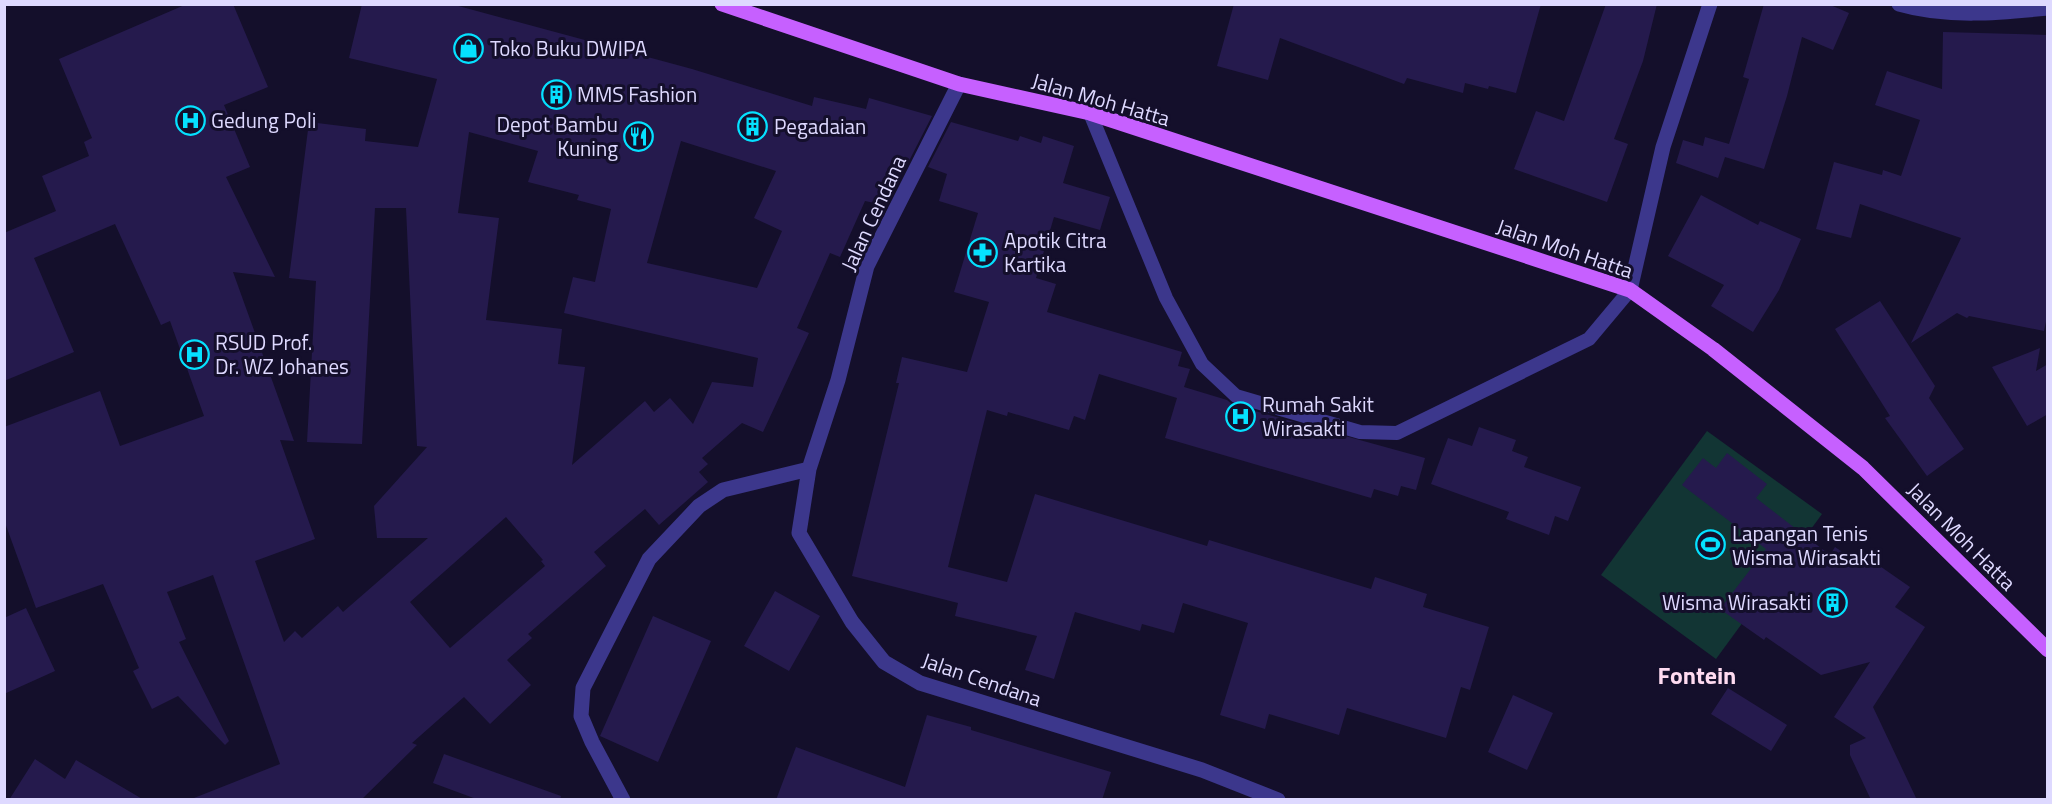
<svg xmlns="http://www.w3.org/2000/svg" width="2052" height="804" viewBox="0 0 2052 804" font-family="'Titillium Web',sans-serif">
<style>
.green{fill:#123534}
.building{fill:#251a4d;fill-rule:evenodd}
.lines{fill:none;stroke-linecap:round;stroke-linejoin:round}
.lane{stroke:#3c378c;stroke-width:14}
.street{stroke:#3c378c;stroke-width:15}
.primary{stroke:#c660ff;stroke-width:15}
.labels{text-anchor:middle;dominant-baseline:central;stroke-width:6;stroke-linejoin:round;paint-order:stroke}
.poi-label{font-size:21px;fill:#ded9ff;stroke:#140f2b;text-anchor:start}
.street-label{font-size:21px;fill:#ded9ff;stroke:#140f2b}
.quarter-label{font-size:24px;font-weight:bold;fill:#ffdbf1;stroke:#140f2b}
</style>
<rect width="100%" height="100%" fill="#140f2b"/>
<path class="green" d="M1707 431 1822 514 1716 659 1601 575Z"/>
<path class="building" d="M187 4H233L268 87 224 105 250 167 226 177 275 277 233 272 294 441 280 440 315 539 255 561 284 642 295 631 302 638 338 606 343 612 428 538H377L374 506 427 447 417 446 406 208H375L362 444 307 442 316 281 289 278 309 122 366 129 365 141 418 147 437 79 349 58 362 4H451L692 69 812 106 814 97 866 109 869 98 932 116 909 161 896 157 884 205 865 201 840 257 830 253 797 328 809 333 763 432 742 423 702 458 708 464 699 472 708 482 659 525 645 509 594 552 606 566 528 634 532 638 507 660 531 685 490 724 464 697 412 743 417 745 361 800H194V798L280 764 213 575 167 592 186 639 179 642 229 741 225 745 178 696 152 709 133 671 139 668 103 584 36 608 4 520V427L100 391 120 446 204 416 170 321 161 325 115 224 34 258 74 352 4 381V233L56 211 42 176 89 156 84 142 92 138 59 59ZM469 132 538 151 528 182 579 195 577 200 611 209 595 282 573 277 564 313 758 358 753 387 712 382 693 424 670 398 654 412 645 401 572 465 585 367 558 364 562 329 486 320 499 218 458 213ZM681 141 776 171 754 218 782 231 757 288 647 263ZM506 517 543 560 541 561 545 566 450 648 410 602Z
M1234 4H1541L1516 93 1489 86 1488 89 1465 83 1463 93 1407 78 1404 84 1280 38 1268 80 1217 66Z
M1606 4H1657L1643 61 1614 139 1628 144 1607 202 1514 169 1536 111 1564 121Z
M1764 4H1828L1849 13 1833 50 1802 37 1787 96 1764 169 1725 157 1718 178 1676 163 1683 140 1703 146 1705 137 1729 144 1749 79 1743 77Z
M1943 32 2048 35V312L2044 331 1969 316 1967 318 1957 313 1911 343 1961 238 1860 204 1851 238 1816 229 1834 162 1882 175 1883 170 1901 176 1920 120 1875 105 1887 71 1942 89Z
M951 122 1018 141 1020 136 1041 143 1043 136 1074 146 1063 183 1110 197 1100 230 1054 217 1036 278 1056 284 1047 312 1182 352 1178 366 1190 369 1184 387 1227 400 1233 405 1425 458 1416 490 1401 486 1398 496 1374 489 1371 498 1165 438 1177 398 1099 374 1085 420 1074 416 1069 430 1008 412 1007 416 987 410 948 567 1007 582 1035 494 1207 546 1209 540 1371 589 1375 577 1427 594 1423 607 1489 627 1470 690 1461 687 1446 738 1347 708 1339 735 1269 714 1265 729 1220 715 1248 623 1183 603 1174 633 1142 624 1140 631 1075 612 1054 679 1025 670 1037 636 955 616 958 603 852 576 899 383H896L902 357 967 372 989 302 954 292 978 213 939 201 947 174 928 167Z
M1701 195 1758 225 1760 221 1801 239 1779 290 1753 332 1711 306 1724 285 1668 256Z
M1880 301 1935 386 1929 398 1964 449 1927 476 1885 418 1890 416 1835 329Z
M2040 348 2036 371 2048 364V414L2027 426 1992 367Z
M1479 427 1516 440 1512 451 1528 457 1524 467 1581 487 1568 521 1555 516 1549 535 1506 519 1509 512 1431 484 1448 438 1472 446Z
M1727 453 1767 484 1756 498 1830 555 1835 547 1856 561 1861 553 1910 587 1895 607 1925 627 1873 707 1917 800H1871L1850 755V745L1866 738 1834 717 1870 662 1821 675 1766 637 1764 640 1720 609 1766 549 1682 485 1703 458 1716 468Z
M775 591 820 616 789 671 744 646Z
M26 608 55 671 4 694V618Z
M653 616 711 641 658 762 600 736Z
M1728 688 1787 725 1771 751 1711 714Z
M1513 695 1553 713 1527 770 1488 752Z
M927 715 971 727V730L1111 772 1102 800H776L796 747 905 787Z
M444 754 561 796 560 800H479L433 783Z
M35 759 65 779 76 760 144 800H9Z"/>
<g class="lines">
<path class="lane" d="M1090 113 1166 298 1202 364 1236 396 1360 432 1397 433 1589 339 1630 290"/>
<path class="street" d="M1899 4C1947 18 1999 13 2048 8
M959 84 867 266 838 380 809 469 799 533 852 622 884 662 920 683 1202 770 1278 800
M1630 290 1663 147 1710 4
M623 800 592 742 581 716 583 688 649 559 699 506 723 490 809 469"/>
<path class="primary" d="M722 4 959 84 1090 113 1630 290 1713 349 1863 468 2048 650"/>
</g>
<defs>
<symbol id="shop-ring" viewBox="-11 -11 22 22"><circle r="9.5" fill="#140f2b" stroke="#05e1ff" stroke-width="1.5"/><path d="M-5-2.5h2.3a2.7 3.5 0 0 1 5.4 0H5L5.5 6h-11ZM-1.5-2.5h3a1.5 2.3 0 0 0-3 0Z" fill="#05e1ff"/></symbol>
<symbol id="building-ring" viewBox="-11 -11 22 22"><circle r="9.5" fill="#140f2b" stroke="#05e1ff" stroke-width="1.5"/><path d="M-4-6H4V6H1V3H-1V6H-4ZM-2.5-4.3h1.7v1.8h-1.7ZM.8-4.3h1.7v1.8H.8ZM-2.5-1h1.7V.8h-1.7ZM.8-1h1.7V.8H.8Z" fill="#05e1ff"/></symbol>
<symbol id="hospital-ring" viewBox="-11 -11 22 22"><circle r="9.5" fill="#140f2b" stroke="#05e1ff" stroke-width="1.5"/><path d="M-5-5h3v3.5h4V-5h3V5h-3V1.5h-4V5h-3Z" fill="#05e1ff"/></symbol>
<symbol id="restaurant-ring" viewBox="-11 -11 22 22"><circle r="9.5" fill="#140f2b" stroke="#05e1ff" stroke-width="1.5"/><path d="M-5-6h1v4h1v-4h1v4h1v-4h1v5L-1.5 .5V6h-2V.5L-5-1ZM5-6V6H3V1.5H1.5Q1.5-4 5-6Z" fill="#05e1ff"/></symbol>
<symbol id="pharmacy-ring" viewBox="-11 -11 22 22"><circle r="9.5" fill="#140f2b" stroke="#05e1ff" stroke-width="1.5"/><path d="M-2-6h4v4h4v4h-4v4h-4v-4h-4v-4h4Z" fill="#05e1ff"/></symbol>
<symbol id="stadium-ring" viewBox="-11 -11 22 22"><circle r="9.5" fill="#140f2b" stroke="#05e1ff" stroke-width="1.5"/><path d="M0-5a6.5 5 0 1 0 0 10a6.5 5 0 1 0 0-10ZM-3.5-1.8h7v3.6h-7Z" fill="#05e1ff"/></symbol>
</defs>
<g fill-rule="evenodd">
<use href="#shop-ring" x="452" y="32" width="33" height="33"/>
<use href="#building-ring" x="540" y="78" width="33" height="33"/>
<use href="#hospital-ring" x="174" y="104" width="33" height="33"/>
<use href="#building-ring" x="736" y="110" width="33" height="33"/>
<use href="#restaurant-ring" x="622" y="120" width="33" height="33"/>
<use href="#pharmacy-ring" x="966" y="236" width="33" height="33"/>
<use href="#hospital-ring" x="178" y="338" width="33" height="33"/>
<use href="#hospital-ring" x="1224" y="400" width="33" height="33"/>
<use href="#stadium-ring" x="1694" y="528" width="33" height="33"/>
<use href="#building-ring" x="1816" y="586" width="33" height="33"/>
</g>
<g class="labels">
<g class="poi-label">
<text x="490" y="48">Toko Buku DWIPA</text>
<text x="577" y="94">MMS Fashion</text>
<text x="211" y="120">Gedung Poli</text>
<text x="618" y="124" text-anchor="end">Depot Bambu<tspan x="618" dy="24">Kuning</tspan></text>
<text x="774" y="126">Pegadaian</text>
<text x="1004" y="240">Apotik Citra<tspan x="1004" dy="24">Kartika</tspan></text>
<text x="215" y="342">RSUD Prof.<tspan x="215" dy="24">Dr. WZ Johanes</tspan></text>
<text x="1262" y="404">Rumah Sakit<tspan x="1262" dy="24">Wirasakti</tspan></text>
<text x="1732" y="533">Lapangan Tenis<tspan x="1732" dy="24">Wisma Wirasakti</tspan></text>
<text x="1811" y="602" text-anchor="end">Wisma Wirasakti</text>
</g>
<g class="street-label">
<text transform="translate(1101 99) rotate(16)">Jalan Moh Hatta</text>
<text transform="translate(873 213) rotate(-65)">Jalan Cendana</text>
<text transform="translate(1565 248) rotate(19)">Jalan Moh Hatta</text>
<text transform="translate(1962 536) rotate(45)">Jalan Moh Hatta</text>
<text transform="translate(982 679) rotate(19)">Jalan Cendana</text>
</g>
<g class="quarter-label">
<text x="1697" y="675">Fontein</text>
</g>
</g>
<rect width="2052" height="804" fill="none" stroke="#ded9ff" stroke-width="12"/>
</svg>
